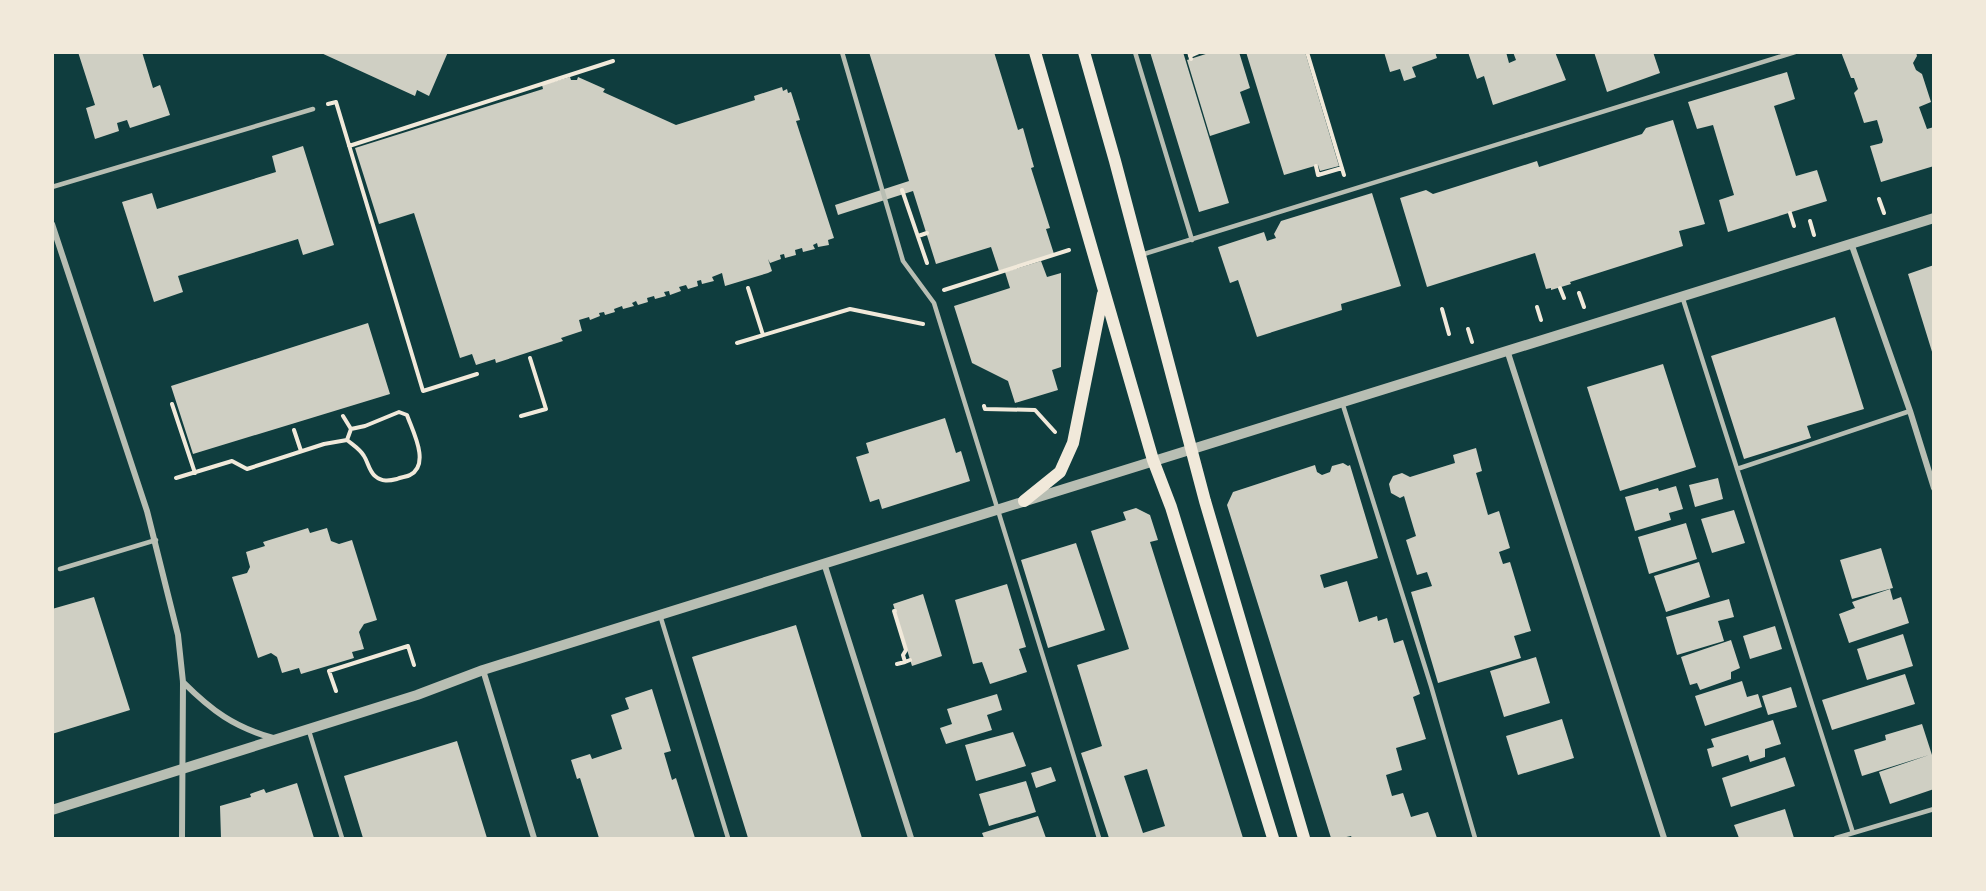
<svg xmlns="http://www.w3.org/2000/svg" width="1986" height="891" viewBox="0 0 1986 891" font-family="'Public Sans',sans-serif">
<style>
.building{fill:#cfcfc3;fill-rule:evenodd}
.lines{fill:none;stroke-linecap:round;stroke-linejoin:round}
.path{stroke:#f1e9da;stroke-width:4}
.service{stroke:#b8beb3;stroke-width:4.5}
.minor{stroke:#b8beb3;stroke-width:6}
.tertiary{stroke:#b8beb3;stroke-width:10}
.secondary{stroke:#f1e9da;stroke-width:12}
</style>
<rect width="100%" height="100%" fill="#0f3d3e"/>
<path class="building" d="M78 52H142L153 88 160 85 170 115 130 128 127 120 117 123 119 131 95 139 86 108 95 105Z
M319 52H448L429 96 417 90 415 96Z
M869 52H994L1018 130 1023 128 1034 167 1031 168 1050 228 1046 229 1054 254 999 271 991 247 936 264 913 191 838 215 835 205 909 181Z
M1150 52H1183L1229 203 1199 212Z
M1212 52H1239L1250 88 1240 92 1250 123 1210 136 1187 60Z
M1246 52H1305L1339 166 1320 171 1318 165 1284 175Z
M1384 52H1435L1437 58 1412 67 1416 77 1404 81 1400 69 1390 72Z
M1468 52H1506L1509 63 1516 60 1513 52H1555L1566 80 1493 105 1484 76 1477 79Z
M1594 52H1653L1660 73 1607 92Z
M1841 52H1916L1917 56 1913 63 1916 70 1922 74 1931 102 1919 107 1927 129 1934 127V166L1881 182 1870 146 1882 143 1883 140 1877 120 1864 123 1854 93 1858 89 1854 78H1851Z
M1787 72 1795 99 1774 106 1796 176 1817 170 1827 201 1728 232 1719 200 1734 195 1713 125 1697 129 1688 102Z
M570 77 571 80H577L578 77 605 89 603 92 676 125 755 100 754 96 782 87 783 91 787 89 788 93 791 92 800 120 796 121 834 238 828 240 829 245 818 247 817 243 813 245 815 249 803 252 802 248 795 250 796 255 785 258 784 254 780 255 781 259 770 263 768 259 772 271 768 273 725 286 722 273 712 277 714 281 702 284 701 280 697 281 698 286 688 289 686 285 679 287 681 291 670 295 669 291 664 292 666 296 655 299 654 296 647 298 648 302 638 305 636 301 632 303 634 306 623 309 622 306 614 309 615 312 605 315 604 312 599 313 600 316 590 320 589 317 579 320 582 331 561 338 563 341 496 363 495 359 476 365 472 354 460 358 414 213 379 224 355 148 543 89 542 85Z
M1673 120 1705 224 1679 231 1683 246 1570 282 1571 284 1551 290V288L1546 289 1535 253 1427 287 1400 198 1426 190 1433 194 1537 161 1539 167 1642 134 1646 128Z
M303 146 334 245 303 255 298 239 178 276 183 292 154 302 122 202 152 193 157 209 276 172 272 156Z
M1372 193 1401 286 1341 304 1342 310 1257 337 1238 280 1230 283 1218 247 1264 232 1267 241 1276 238 1274 234 1281 221Z
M1041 261 1047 277 1061 273V367L1052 370 1058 390 1015 403 1008 381 972 363 954 306 1010 288 1005 272Z
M1934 265V355H1933L1908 274Z
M1835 317 1864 409 1807 426 1811 438 1744 459 1711 356Z
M368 323 390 394 193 454 171 386Z
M1663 364 1696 467 1620 491 1587 387Z
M945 418 956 453 961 451 970 481 882 509 879 499 870 502 856 457 869 453 866 443Z
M1476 448 1482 471 1476 473 1488 515 1499 511 1510 548 1499 552 1503 564 1510 562 1531 631 1514 636 1521 658 1438 683 1411 592 1432 586 1427 572 1417 575 1406 540 1416 536 1404 496 1400 498 1391 493 1389 484 1393 476 1402 473 1410 477 1455 463 1453 455Z
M1343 463 1348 466 1350 465 1378 558 1320 575 1324 588 1347 581 1359 622 1377 616 1378 621 1387 618 1394 643 1403 640 1420 694 1413 697 1426 739 1396 748 1402 770 1386 775 1392 796 1403 793 1411 817 1428 812 1437 838H1352L1351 836 1342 838H1331L1227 505 1233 492 1315 465 1317 472 1322 475 1330 472 1332 466Z
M1718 478 1723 499 1695 507 1689 485Z
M1676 486 1683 509 1669 513 1671 520 1635 531 1625 497 1658 488 1659 491Z
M1136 508 1150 515 1158 540 1150 542 1243 838H1109L1081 753 1102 746 1077 665 1129 649 1091 531 1126 520 1123 512ZM1147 769 1165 826 1143 833 1124 776Z
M1734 510 1745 543 1712 553 1701 519Z
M1686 523 1697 559 1649 574 1638 537Z
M308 528 310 533 327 528 331 541 339 544 352 540 377 620 364 624 359 632 364 649 352 652 354 658 301 674 299 668 282 673 277 657 271 653 258 658 232 577 247 573 250 567 246 552 265 546 263 542Z
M1076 543 1105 630 1048 648 1021 560Z
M1881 548 1893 588 1852 599 1840 560Z
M1699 562 1710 597 1666 612 1654 576Z
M1007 584 1026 647 1019 649 1027 672 990 684 982 662 973 664 955 600Z
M1890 589 1893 600 1901 597 1909 623 1849 643 1839 614 1855 608 1852 602Z
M923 594 942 656 912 666 893 604Z
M94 597 130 710 52 734V609Z
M1729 599 1734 617 1718 621 1724 641 1677 655 1666 617Z
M796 625 862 838H748L692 657Z
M1775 626 1782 649 1750 659 1743 636Z
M1903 634 1913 666 1867 680 1857 649Z
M1731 640 1740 668 1731 672V679L1700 690 1697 683 1690 685 1681 657Z
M1536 657 1550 703 1504 717 1490 671Z
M1905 674 1915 704 1832 730 1822 700Z
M1742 681 1747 697 1758 694 1762 707 1705 726 1695 696Z
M1791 687 1797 707 1768 715 1762 696Z
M652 689 671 751 664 753 672 780 676 778 695 838H599L580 778 577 779 571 760 590 754 592 759 622 749 611 715 629 709 625 698Z
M997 694 1002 710 987 715 992 730 946 744 940 728 952 724 947 709Z
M1562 719 1574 758 1518 775 1506 736Z
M1773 720 1781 744 1765 749V757L1750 762 1748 755 1712 767 1707 749 1714 747 1711 739Z
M1922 724 1932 755 1934 754V789L1890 804 1879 772 1929 755 1862 776 1854 750 1886 740 1885 735Z
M1013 732 1026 766 976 781 965 745Z
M457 741 487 838H363L344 776Z
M1785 757 1795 786 1731 807 1722 778Z
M1051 767 1056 781 1036 788 1031 773Z
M1026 781 1036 812 989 826 979 794Z
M297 783 314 838H221L220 806 251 797 250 794 264 789 266 793Z
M1785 809 1794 838H1739L1734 825Z
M1038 816 1046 838H984L982 833Z"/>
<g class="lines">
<path class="path" d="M1189 52 1191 59
M1307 52 1344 175
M1190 56 1199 52
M328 104 336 102 423 391 477 374
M349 146 613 61
M1316 166 1318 175 1342 168
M902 190 927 263
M1879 199 1884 213
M1790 213 1794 226
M1810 221 1814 235
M918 236 927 233
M748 288 763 335
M1560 288 1564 298
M944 290 1069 250
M1579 293 1584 307
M1537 307 1541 320
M1442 309 1449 334
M1468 329 1472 342
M737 343 850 309 923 324
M172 404 195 473
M984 406 985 409 1035 410 1055 432
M343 416 351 429
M521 416 546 409 530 358
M294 430 301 451
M176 478 232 461 247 469 324 444 347 440C353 445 360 449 364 456 368 462 369 471 375 476 382 482 389 481 397 479 401 477 407 477 410 475 431 464 412 430 407 415L399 412 365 426 351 429 347 440
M895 611H894L906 650 903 655 905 662 910 660
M897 664 905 662
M336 691 329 671 408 646 414 665"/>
<path class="service" d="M842 52 903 261 934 303 1099 838
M1135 52 1192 240
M52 187 313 109
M1141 255 1795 52
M1682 296 1853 833
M1342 402 1431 686 1475 838
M1737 469 1910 411
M60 569 156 540
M660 615 728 838
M309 731 342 838
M1836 838 1934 809"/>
<path class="minor" d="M52 224 147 511 178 635 183 682 182 838
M1851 243 1910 411 1934 488
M1507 350 1664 838
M824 563 911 838
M483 670 534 838
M183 682C212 711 234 727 273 738"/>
<path class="tertiary" d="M52 810 417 695 483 670 1934 218"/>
<path class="secondary" d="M1035 52 1153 460 1171 507 1273 838
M1084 52 1115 161 1205 501 1304 838
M1024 501 1060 472 1073 443 1103 294"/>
</g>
<rect width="1986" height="891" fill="none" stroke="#f1e9da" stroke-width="108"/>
</svg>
